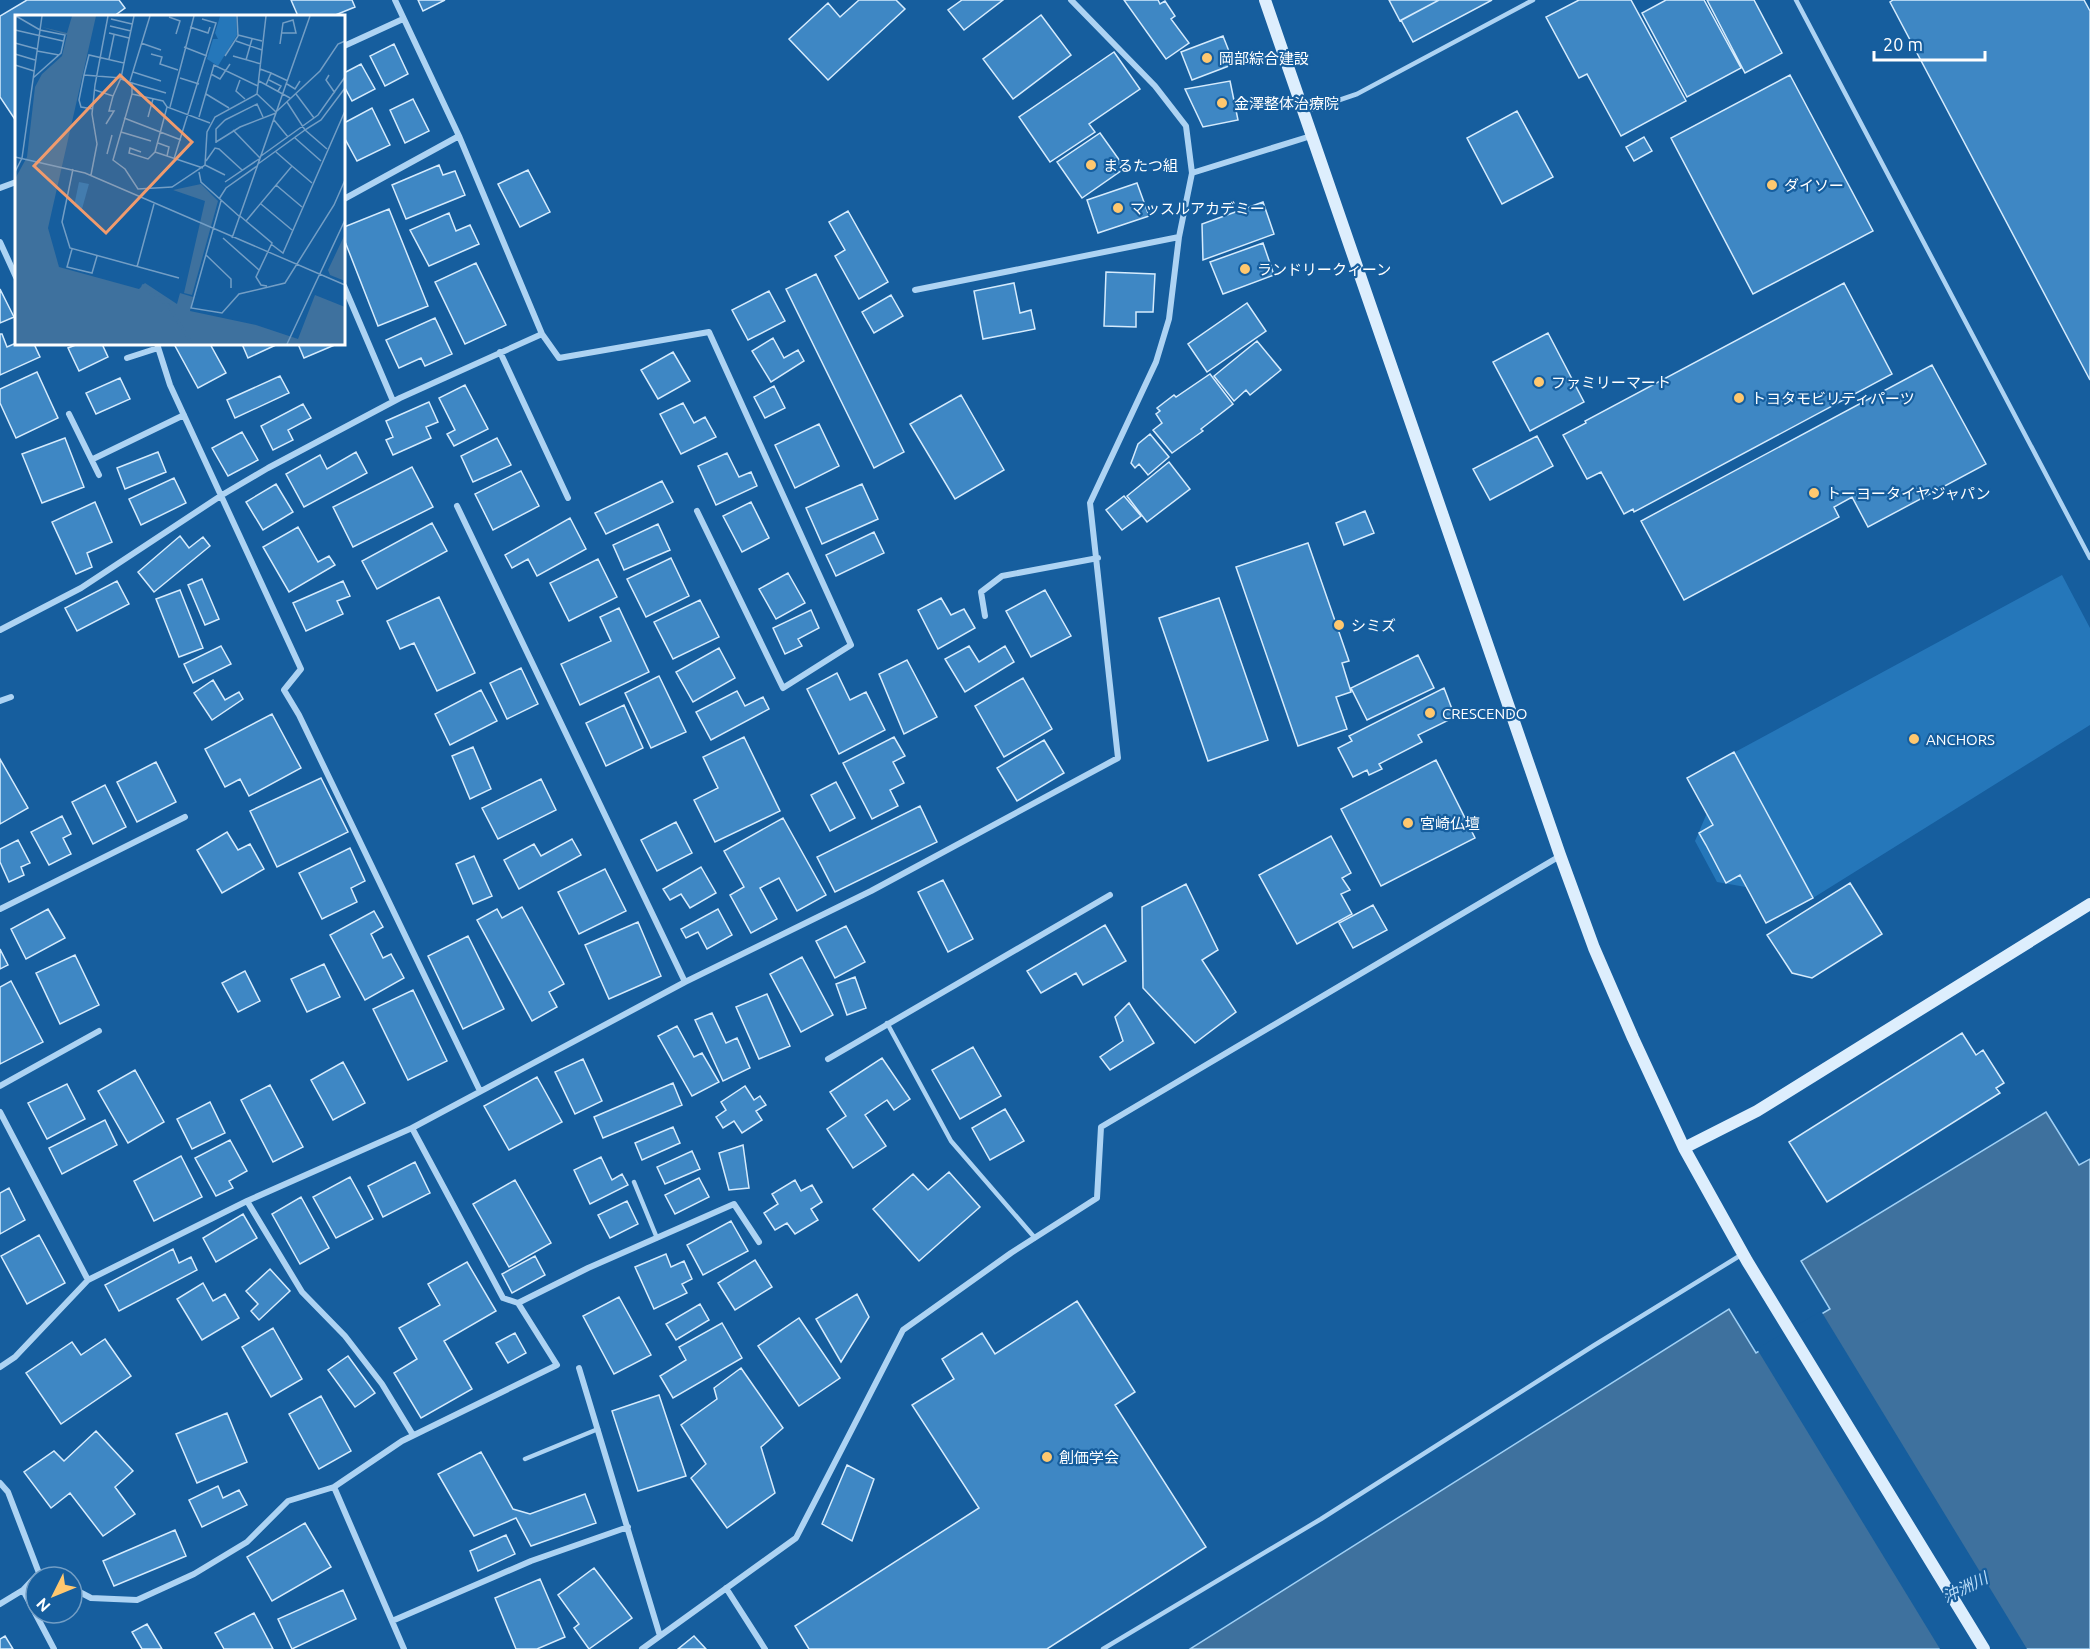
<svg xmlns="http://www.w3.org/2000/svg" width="2090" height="1649" viewBox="0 0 2090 1649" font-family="Ubuntu,'Noto Sans JP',sans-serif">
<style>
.green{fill:#2577ba}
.water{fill:#3e719e;stroke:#a0d0f5;stroke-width:1.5}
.pier{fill:#165e9e}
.building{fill:#3e87c4;stroke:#d5ebfd;stroke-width:1.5}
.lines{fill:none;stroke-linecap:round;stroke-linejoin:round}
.lane{stroke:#add3f3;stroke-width:4.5}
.street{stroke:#add3f3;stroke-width:6}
.secondary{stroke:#ddeefd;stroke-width:12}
.poi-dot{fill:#ffc86f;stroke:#165e9e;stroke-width:2}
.labels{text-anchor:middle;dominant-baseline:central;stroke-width:4.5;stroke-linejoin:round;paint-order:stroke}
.poi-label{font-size:15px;fill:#fff;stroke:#165e9e;text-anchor:start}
.water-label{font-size:16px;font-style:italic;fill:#baddf9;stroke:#165e9e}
.inset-river{fill:none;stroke:#3e719e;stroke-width:3}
.inset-road{fill:none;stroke:#739ec5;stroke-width:1.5}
.view{fill:#f19b6d;fill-opacity:0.15;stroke:#f19b6d;stroke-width:3}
.inset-edge{fill:none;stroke:#fff;stroke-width:3}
</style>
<rect width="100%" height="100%" fill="#165e9e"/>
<path class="green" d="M2062 575 2090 628V725L1813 898 1766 923 1746 887 1717 882 1695 841 1707 813 1687 778Z"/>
<path class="water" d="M2046 1112 2079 1165 2090 1159V1649H1190L1729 1309 1756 1353 1830 1309 1801 1261Z"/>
<path class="pier" d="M1821 1311 2027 1649H1940L1757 1349Z"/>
<path class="building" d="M27 0H119L125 8 114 16H16V121L0 97V16Z
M291 0H352L355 7 333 16H298Z
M418 0H445L423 11Z
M859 0H896L905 9 828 80 789 39 828 3 840 17Z
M962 0H1003L964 30 948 10Z
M1124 0H1158L1160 4 1165 1 1175 16 1171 19 1189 43 1166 59Z
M1389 0H1439L1400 21Z
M1439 0H1492L1413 42 1401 20Z
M1579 0H1631L1686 101 1621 136 1587 74 1579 78 1546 17Z
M1666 0H1704L1741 68 1687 97 1642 13Z
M1707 0H1754L1782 53 1745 73Z
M1893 0H2084L2090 11V380L1890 2Z
M1041 15 1071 55 1013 99 983 59Z
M1223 36 1234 64 1192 80 1181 52Z
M394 44 408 74 385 86 370 56Z
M1114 52 1140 89 1089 124 1095 132 1050 162 1019 117Z
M361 64 375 89 352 101 344 86V73Z
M1790 75 1873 231 1753 294 1671 138Z
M1230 81 1238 120 1203 127 1185 89Z
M413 99 429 131 405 143 390 110Z
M372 108 390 145 357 161 344 137V123Z
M1517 111 1553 177 1502 204 1467 138Z
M1100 133 1125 168 1082 198 1057 162Z
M1644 137 1652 151 1634 161 1626 147Z
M439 165 443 175 455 171 465 195 406 219 392 185Z
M528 170 550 212 520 227 498 184Z
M1137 183 1149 216 1098 233 1087 200Z
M1263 202 1274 234 1203 260 1202 224Z
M389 209 428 306 378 326 344 239V227Z
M848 211 888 282 859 299 835 256 845 250 829 222Z
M449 213 456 231 470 225 479 244 429 266 410 230Z
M1263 243 1274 275 1223 294 1210 262Z
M476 263 506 325 465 344 435 282Z
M1106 272 1155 274 1153 312H1136V327L1104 326Z
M816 274 904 452 874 468 786 289Z
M1014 283 1020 313 1031 310 1035 329 983 339 974 291Z
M1844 283 1892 374 1634 512 1633 509 1624 514 1601 472 1587 479 1563 435 1586 423 1585 421Z
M0 289 14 317 0 323Z
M769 291 785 321 748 340 732 310Z
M891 295 903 316 874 333 862 312Z
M1247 303 1266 331 1207 372 1188 344Z
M435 318 452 354 425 366 421 358 399 368 386 340Z
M1548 333 1584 402 1530 431 1493 362Z
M0 334H2L7 347 16 343 34 344 40 357 0 375Z
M773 338 784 358 798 350 804 361 771 382 752 351Z
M1257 341 1281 370 1250 395 1246 390 1234 401 1214 376Z
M78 344H102L108 357 79 371 68 348Z
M174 344H210L226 373 198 388Z
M242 344H278L248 358Z
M298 344H337L304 358Z
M673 352 690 381 658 399 641 370Z
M1932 365 1986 464 1868 527 1852 497 1834 507 1839 517 1684 600 1641 521Z
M37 372 58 418 16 438 0 403V389Z
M1210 374 1233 404 1201 429 1203 431 1172 453 1153 430 1162 423 1156 414 1160 411 1157 408 1174 395 1176 397Z
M280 376 289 393 235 418 227 400Z
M120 378 130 399 96 414 86 393Z
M465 385 488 429 454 446 447 434 455 430 439 398Z
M774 386 785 408 765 418 754 397Z
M961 395 1004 470 955 499 910 424Z
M429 402 438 422 426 427 431 438 393 455 386 440 393 437 386 421Z
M683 403 694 423 705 417 716 437 681 454 660 414Z
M303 404 311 418 288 430 293 440 273 450 261 426Z
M819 424 839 466 795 488 775 445Z
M242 432 258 460 228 476 212 448Z
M1150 434 1169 457 1148 475 1139 464 1135 468 1131 463 1138 444Z
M1537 436 1553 466 1490 500 1473 469Z
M65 438 84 487 42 503 22 454Z
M497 438 511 465 473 482 461 456Z
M158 452 166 472 125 489 117 468Z
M356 452 367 473 304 507 286 474 320 455 327 469Z
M727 453 739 477 751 472 757 486 716 505 698 466Z
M1169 462 1190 489 1147 522 1127 496Z
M412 467 433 507 353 547 333 507Z
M521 471 539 506 493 530 475 494Z
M174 478 186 503 141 525 129 499Z
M662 481 673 502 606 534 595 513Z
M276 484 293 512 263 530 246 502Z
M862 484 878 519 822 544 806 508Z
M1124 496 1141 516 1122 530 1106 510Z
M95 502 112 542 87 553 92 567 76 574 52 522Z
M751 502 769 538 742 552 723 516Z
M1365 511 1374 533 1344 545 1336 523Z
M570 518 586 549 537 576 528 559 512 568 505 555Z
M432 523 447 551 377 589 362 561Z
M658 524 670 550 624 570 613 545Z
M298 527 318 562 329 556 335 565 289 592 263 547Z
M874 532 884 553 836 576 826 555Z
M180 536 189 548 203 537 210 546 154 592 138 572Z
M1308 543 1349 661 1342 663 1351 692 1336 697 1347 729 1298 746 1236 567Z
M671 558 689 596 646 617 627 579Z
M598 559 617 597 569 621 550 583Z
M788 573 805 603 776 619 759 589Z
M202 579 219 619 205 625 188 585Z
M117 581 129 604 77 631 65 608Z
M343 581 350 596 337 601 343 614 306 631 293 603Z
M180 590 203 648 179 657 156 599Z
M1045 590 1071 636 1031 657 1006 611Z
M439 597 475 673 437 691 414 643 400 649 387 621Z
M941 598 951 615 964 609 975 628 938 649 918 610Z
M1219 598 1268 740 1208 761 1159 618Z
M700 600 719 637 673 659 654 622Z
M619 608 649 672 580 705 561 664 611 641 600 617Z
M811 610 819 628 798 639 802 646 785 654 773 628Z
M221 646 231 664 193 683 184 664Z
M969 646 979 662 1005 646 1014 662 965 692 945 659Z
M719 648 735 678 693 702 676 672Z
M1418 655 1434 688 1367 720 1351 688Z
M907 660 937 717 904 734 879 674Z
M521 668 538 704 507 719 490 683Z
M837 673 850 700 866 692 885 730 839 754 807 689Z
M659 676 686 732 651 748 625 693Z
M1023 678 1052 729 1004 757 975 706Z
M213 680 225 700 239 692 243 699 212 720 194 693Z
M1444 688 1455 717 1418 735 1422 742 1379 764 1382 769 1369 775 1367 770 1353 777 1338 748 1352 741 1349 736Z
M481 690 497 721 450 745 435 714Z
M737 691 745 706 763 697 769 709 711 740 696 712Z
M624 705 643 748 606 766 586 723Z
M272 714 301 768 249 796 240 779 225 787 205 749Z
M744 737 780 811 715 842 694 800 718 788 703 757Z
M894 737 905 756 893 762 904 783 890 790 898 806 872 819 843 763Z
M1044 740 1064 773 1017 801 997 768Z
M473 747 491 789 470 799 452 756Z
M1734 752 1813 898 1766 923 1740 875 1726 883 1706 845 1699 833 1713 825 1687 778Z
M0 759 28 808 0 824Z
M1436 760 1475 838 1381 886 1341 809Z
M156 762 176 802 137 822 117 782Z
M321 778 348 832 277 867 250 811Z
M541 779 556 810 498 839 482 808Z
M836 782 855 818 830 831 811 795Z
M105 785 126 827 93 844 72 802Z
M920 806 937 842 835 892 817 857Z
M62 816 71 834 63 838 71 854 49 865 31 832Z
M783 818 826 895 797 911 779 878 760 888 777 919 751 933 730 895 744 887 724 851Z
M676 822 692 853 657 871 641 840Z
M227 832 238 850 250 844 264 869 222 893 197 850Z
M1331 836 1351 873 1342 878 1350 890 1341 894 1352 914 1297 944 1259 875Z
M572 839 581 855 519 889 504 860 534 844 541 856Z
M18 840 30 863 21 867 24 875 9 882 0 862V849Z
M350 848 365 881 351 888 357 902 322 919 299 873Z
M474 856 492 896 473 904 456 864Z
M701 867 716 893 690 908 681 894 670 900 663 889Z
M605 869 626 911 579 934 558 892Z
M943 880 973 939 948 952 918 892Z
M1850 883 1882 934 1812 978 1792 973 1767 935Z
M1186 884 1218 950 1202 960 1236 1012 1195 1043 1143 988 1142 907Z
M1373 905 1387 930 1353 948 1339 923Z
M522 907 564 984 549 992 557 1007 532 1021 477 920 497 909 502 918Z
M48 909 65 938 26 959 11 929Z
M718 909 732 935 707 949 698 932 686 938 681 929Z
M374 911 383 927 371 934 383 958 391 954 404 978 365 1000 330 935Z
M638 922 661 976 609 999 585 945Z
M1105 925 1126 961 1083 985 1076 973 1041 993 1027 971Z
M846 926 865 962 835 978 816 941Z
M468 936 504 1009 463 1029 428 956Z
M0 949 8 965 0 969Z
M75 955 99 1005 60 1024 36 973Z
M802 957 833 1015 801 1032 770 974Z
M324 964 340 997 307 1012 291 979Z
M245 971 260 1001 238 1012 222 983Z
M855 977 866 1008 847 1015 836 984Z
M11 981 43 1042 0 1064V987Z
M413 990 447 1061 408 1080 373 1009Z
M767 994 790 1046 759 1059 736 1007Z
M1129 1003 1154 1043 1110 1070 1100 1057 1123 1041 1115 1017Z
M712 1013 726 1043 737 1038 750 1068 723 1081 695 1020Z
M677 1026 694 1057 702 1053 719 1082 692 1096 658 1036Z
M1962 1033 1976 1055 1983 1050 2004 1083 1996 1088 2000 1093 1827 1202 1789 1142Z
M973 1047 1001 1096 960 1119 932 1070Z
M882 1058 910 1099 894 1110 887 1100 865 1115 886 1146 853 1168 827 1129 846 1116 830 1092Z
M583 1059 602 1101 575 1114 555 1072Z
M343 1062 365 1103 333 1120 311 1080Z
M135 1070 164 1122 128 1143 98 1091Z
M537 1077 562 1122 509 1150 484 1106Z
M673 1083 682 1105 603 1138 594 1117Z
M67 1084 85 1119 47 1139 28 1103Z
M270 1085 303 1147 273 1162 241 1100Z
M745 1086 754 1100 760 1096 766 1105 756 1111 762 1120 742 1133 734 1121 723 1128 716 1117 726 1110 721 1102Z
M210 1102 225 1133 192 1149 177 1119Z
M1005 1109 1024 1141 990 1160 972 1128Z
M105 1120 117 1145 62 1174 49 1148Z
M673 1127 680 1143 642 1160 635 1143Z
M230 1140 247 1171 229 1181 233 1188 216 1196 195 1158Z
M743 1145 749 1188 729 1190 719 1153Z
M692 1151 700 1169 665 1184 657 1167Z
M181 1156 202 1197 154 1221 134 1181Z
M601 1157 612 1180 622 1174 628 1185 590 1204 574 1170Z
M415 1162 430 1193 383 1217 368 1186Z
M949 1172 980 1207 919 1261 873 1209 913 1174 928 1190Z
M350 1177 373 1219 336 1238 313 1197Z
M699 1178 709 1197 675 1214 665 1195Z
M515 1180 551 1243 509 1267 473 1204Z
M795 1180 801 1191 812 1185 822 1202 811 1209 818 1220 795 1234 787 1223 775 1230 764 1213 778 1204 772 1194Z
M9 1188 25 1220 0 1234V1193Z
M301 1197 329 1248 300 1264 272 1214Z
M627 1201 638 1224 610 1238 598 1215Z
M243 1214 257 1238 216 1262 203 1238Z
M731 1221 748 1251 703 1275 687 1245Z
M39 1235 65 1283 27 1304 1 1256Z
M173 1249 179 1263 191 1257 197 1270 119 1311 105 1285Z
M666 1254 671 1267 684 1261 692 1279 682 1284 687 1293 654 1309 635 1267Z
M535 1256 545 1275 512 1293 502 1274Z
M755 1260 772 1287 735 1310 718 1283Z
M467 1262 496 1311 444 1341 472 1389 421 1418 394 1373 417 1359 399 1328 440 1305 428 1284Z
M270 1269 290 1291 259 1320 251 1311 258 1304 246 1291Z
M203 1283 213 1301 225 1294 239 1318 202 1340 177 1299Z
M857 1294 869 1317 841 1362 816 1319Z
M619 1297 651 1355 614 1374 583 1316Z
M1077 1301 1135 1392 1115 1405 1206 1547 1047 1649H809L795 1626 979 1508 912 1405 954 1379 942 1359 982 1333 995 1354Z
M700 1304 709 1320 676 1340 666 1324Z
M799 1318 840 1378 799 1406 758 1346Z
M722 1323 742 1358 673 1398 660 1376 686 1360 679 1347Z
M273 1328 302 1379 271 1397 242 1347Z
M515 1333 526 1353 508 1363 496 1343Z
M105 1339 131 1376 61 1424 26 1373 72 1342 81 1355Z
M348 1356 375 1393 355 1407 328 1370Z
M741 1368 783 1428 761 1447 775 1493 727 1528 691 1478 706 1464 681 1425 717 1399 714 1388Z
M659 1395 686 1476 638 1491 612 1411Z
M321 1396 351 1451 319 1469 289 1414Z
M227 1413 247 1462 197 1483 176 1434Z
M96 1431 133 1471 115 1487 135 1514 103 1536 70 1493 51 1508 24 1472 54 1451 64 1461Z
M481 1452 513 1509 530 1514 585 1494 596 1523 531 1546 516 1518 474 1536 438 1474Z
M847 1465 874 1479 852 1541 822 1524Z
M218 1486 223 1498 239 1490 247 1505 202 1527 189 1500Z
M305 1523 331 1567 272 1601 247 1557Z
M175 1530 186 1556 114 1586 103 1561Z
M506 1535 515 1554 478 1571 470 1551Z
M594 1568 632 1618 589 1649 574 1628 579 1624 558 1595Z
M540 1579 565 1637 537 1649H516L495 1598Z
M343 1590 356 1619 292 1649 278 1619Z
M254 1613 273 1649H224L215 1633Z
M147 1624 162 1649H142L132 1632Z
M5 1636 13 1649H0V1639Z
M694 1636 706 1649H678Z"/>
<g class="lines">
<path class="lane" d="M1796 0 2090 558
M1304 112 1357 94 1533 0
M887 1023 951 1141 1035 1238
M634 1182 657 1238
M525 1459 598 1429
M1103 1649 1321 1519 1593 1346 1741 1255"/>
<path class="street" d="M395 0 459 136 542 334
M344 46 403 19
M1192 173 1311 136
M0 188 16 182
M344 199 459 136
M0 242 16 277
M344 286 393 401
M915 290 1179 237
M157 344 170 385 301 669 284 690 299 715 480 1091
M500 352 568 498
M127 358 158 348
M69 414 99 475
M93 459 184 415
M457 506 685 982
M985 616 981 592 1002 576 1098 558
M0 630 81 588 222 495 268 468 400 398 542 334 559 358 709 332 851 645 783 688 697 511
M0 701 11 697
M0 909 185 817
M828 1059 1110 895
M0 1086 99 1031
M0 1112 88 1280
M412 1128 503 1298 518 1303
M247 1201 302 1292 345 1336 382 1384 413 1435
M0 1367 15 1357 88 1280 247 1201 412 1128 685 982 871 891 1118 758 1090 503 1156 362 1169 319 1179 237 1192 173 1186 126 1155 86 1071 0
M579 1368 660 1636
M0 1483 8 1492 39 1573
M72 1588 91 1598 137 1600 194 1574 247 1542 288 1501 334 1487
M726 1588 765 1649
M23 1590 39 1573 48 1577
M0 1604 23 1590 54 1649
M392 1621 531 1561 628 1527
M404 1649 334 1487 402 1441 557 1365 518 1303 588 1268 734 1204 759 1242
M642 1649 796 1538 903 1330 1011 1253 1097 1198 1101 1127 1560 856"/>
<path class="secondary" d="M1265 0 1560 855 1594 948 1633 1038 1684 1148 1747 1261 1984 1649
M1684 1148 1757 1111 2090 904"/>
</g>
<g class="poi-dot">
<circle cx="1207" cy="58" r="6"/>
<circle cx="1222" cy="103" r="6"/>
<circle cx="1091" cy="165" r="6"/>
<circle cx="1772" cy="185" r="6"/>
<circle cx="1118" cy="208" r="6"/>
<circle cx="1245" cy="269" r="6"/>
<circle cx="1539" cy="382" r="6"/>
<circle cx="1739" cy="398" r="6"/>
<circle cx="1814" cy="493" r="6"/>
<circle cx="1339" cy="625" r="6"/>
<circle cx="1430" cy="713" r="6"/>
<circle cx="1914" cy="739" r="6"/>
<circle cx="1408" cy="823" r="6"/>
<circle cx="1047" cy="1457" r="6"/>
</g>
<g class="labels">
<g class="poi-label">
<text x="1219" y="58">岡部綜合建設</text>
<text x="1234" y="103">金澤整体治療院</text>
<text x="1103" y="165">まるたつ組</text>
<text x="1784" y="185">ダイソー</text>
<text x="1130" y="208">マッスルアカデミー</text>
<text x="1257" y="269">ランドリークィーン</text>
<text x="1551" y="382">ファミリーマート</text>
<text x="1751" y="398">トヨタモビリティパーツ</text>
<text x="1826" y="493">トーヨータイヤジャパン</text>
<text x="1351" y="625">シミズ</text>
<text x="1442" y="713">CRESCENDO</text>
<text x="1926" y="739">ANCHORS</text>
<text x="1420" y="823">宮崎仏壇</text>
<text x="1059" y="1457">創価学会</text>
</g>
<g class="water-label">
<text transform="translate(1965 1587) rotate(-26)">沖洲川</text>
</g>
</g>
<g transform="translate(15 15)">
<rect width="330" height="330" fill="#165e9e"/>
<path d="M205 1H221L222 20 203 51 192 44 198 24H203L200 18ZM64 167 74 169 67 194 59 191Z" fill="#2577ba"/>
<path d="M57 1H81L33 213 44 252 124 274 130 268 162 289 165 278 178 282 175 296 241 310 283 324 300 280 330 292V329H0V164L12 142 20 72 27 59 47 41 52 20 27 12 52 18ZM186 169 203 186 177 280 169 278 190 186 158 175ZM330 219V266L315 260 313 255Z" fill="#3e719e"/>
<path class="inset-river" d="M127 270 153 290 177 329"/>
<path class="inset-road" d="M154 2 165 6 161 19M96 4 117 9M0 5 1 1 25 15 50 20 46 38 18 63M95 11 116 16M175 12 193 18 195 12M0 15 48 26M94 18 114 23M223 20 247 26M221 26 247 35M0 28 22 34M126 28 146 35M265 29 268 8 278 5 281 18H267M169 32 192 41M22 36 44 40M0 39 20 45M136 39 147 42 145 49 163 55M210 41 223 21 222 1M218 41 246 49M94 44 99 20M231 45 237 24M109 48 119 1M0 50 19 56M245 54 256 58 251 70M118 57 146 66M256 58 273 66M196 59 205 64 215 49M69 60 106 63 109 48 74 40 69 60 64 85 66 92 78 94M314 60 311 65 320 78M165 63 184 69M106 64 117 68V79L98 145 110 154 123 174 157 172 190 150 192 117 200 102 242 79 251 1M225 65 221 76 230 84M254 65 266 71 263 76M115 66 135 1M244 66 275 83M117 68 151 78M272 69 280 74 285 66M80 75 98 81 94 96H99L91 109M117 79 148 86 152 92 195 108M191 79 214 93M242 79 261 97M281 79 299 103M98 81 106 63M272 87 290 115 306 105 330 73M155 92 179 1M262 96 305 56 323 29 330 26M133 102 138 84M184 102 199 50 243 71M109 103 166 125M210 105 242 89 248 102M259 105 273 122M218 115 245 143M106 117 136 126M280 123 306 146M201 127 225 112 261 98M143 128 154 132 152 141M201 128V114L210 105M126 137 115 133 114 138 133 144 140 137 152 92M140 137 188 153M261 137 277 151M92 139 97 120M246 141 303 100 330 62M0 142 70 158 330 270M159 144 201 8 187 4M191 146 200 133 204 134 227 155M243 149 290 115 312 134M190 150 210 160M58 154 47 207 55 233 164 263M0 157 7 143 27 1M184 157 186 167 225 202M76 160 82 129 77 99 80 70 93 1M210 167 244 144M261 170 287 192M204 184 211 173 242 151M206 186 176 293 207 298 224 279 270 268 319 190 330 165M246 189 277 215M225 201 257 228 241 262 246 270 252 271M231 206 277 151 297 168M208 223 244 255M217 223 295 1M256 229 268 238 330 96M57 234 52 252 77 258 82 241M191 240 216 264V273M122 252 139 189M272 329 330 205"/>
<path class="view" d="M105 60 177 127 91 218 19 151Z"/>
<rect width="330" height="330" class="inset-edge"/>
</g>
<g transform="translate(54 1595) rotate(227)"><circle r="28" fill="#165e9e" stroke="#739ec5" stroke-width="1.5"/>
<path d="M0-4.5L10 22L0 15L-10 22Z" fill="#ffc86f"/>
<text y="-9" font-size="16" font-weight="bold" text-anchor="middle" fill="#ffffff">N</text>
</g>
<path d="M1874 51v9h111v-9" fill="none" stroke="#ffffff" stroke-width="3"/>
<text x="1883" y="51" font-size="18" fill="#ffffff" stroke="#165e9e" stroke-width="4.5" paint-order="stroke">20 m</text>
</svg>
